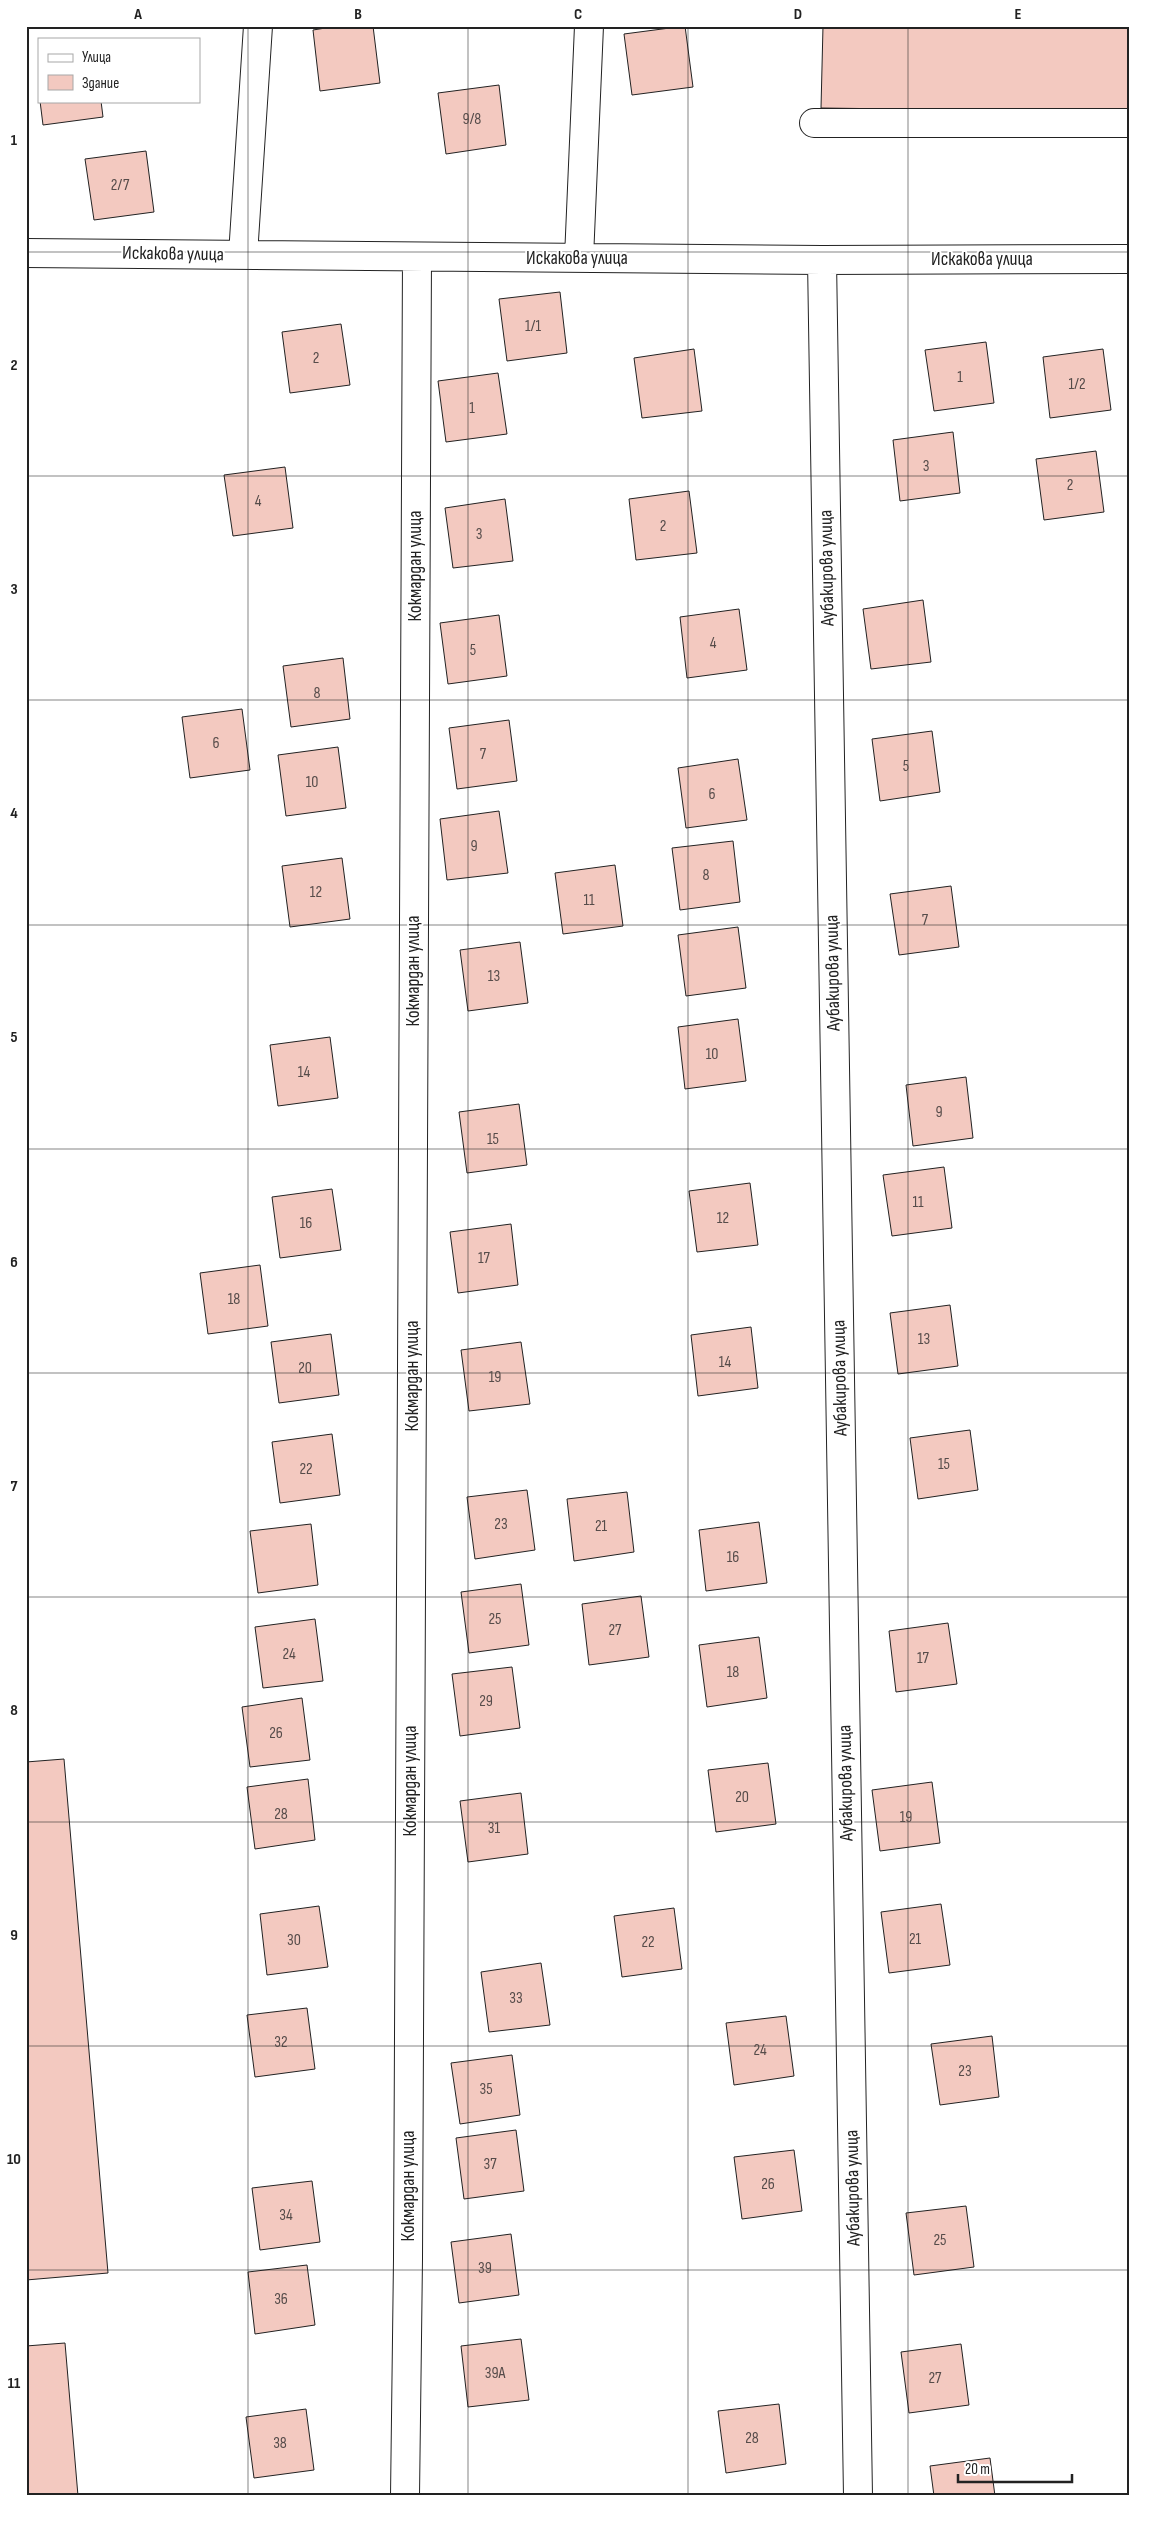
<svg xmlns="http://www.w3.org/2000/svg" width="1155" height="2522" viewBox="0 0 1155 2522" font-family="'Sofia Sans Condensed',sans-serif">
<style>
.building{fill:#f3c9c0;stroke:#222}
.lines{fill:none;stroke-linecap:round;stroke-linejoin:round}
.minor-casing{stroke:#222;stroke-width:30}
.minor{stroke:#fff;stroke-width:28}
.grid{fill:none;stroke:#222;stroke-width:1;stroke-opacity:0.55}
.labels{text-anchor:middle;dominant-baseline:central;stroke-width:4;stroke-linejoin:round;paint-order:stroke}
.number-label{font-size:16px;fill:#564c4a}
.street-label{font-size:19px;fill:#222;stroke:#fff}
.neatline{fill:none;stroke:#222;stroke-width:2}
.grid-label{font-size:16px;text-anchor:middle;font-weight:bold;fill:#222}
</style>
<rect width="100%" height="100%" fill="#fff"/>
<path class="building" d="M338 26H373L380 83 320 91 313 30Z
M685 26 693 87 632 95 624 34Z
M823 26H1129V112L821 108Z
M499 85 506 145 446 154 438 93Z
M40 101H101L103 117 43 125Z
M146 151 154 212 94 220 85 159Z
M560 292 567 353 507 361 499 299Z
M341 324 350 385 290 393 282 332Z
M986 342 994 403 934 411 925 350Z
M694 349 702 411 642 418 634 358Z
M1103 349 1111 410 1050 418 1043 357Z
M498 373 507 434 446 442 438 381Z
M953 432 960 493 900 501 893 440Z
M1096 451 1104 512 1044 520 1036 459Z
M285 467 293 528 233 536 224 475Z
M689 491 697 553 636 560 629 499Z
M505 499 513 561 453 568 445 508Z
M923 600 931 662 871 669 863 609Z
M739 609 747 670 687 678 680 617Z
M499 615 507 676 448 684 440 623Z
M343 658 350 719 291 727 283 666Z
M242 709 250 770 190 778 182 717Z
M509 720 517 781 457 789 449 728Z
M932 731 940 792 880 801 872 739Z
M338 747 346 808 286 816 278 755Z
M738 759 747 820 686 828 678 768Z
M499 811 508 873 447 880 440 819Z
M733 841 740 902 680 910 672 848Z
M342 858 350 919 290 927 282 866Z
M615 865 623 926 563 934 555 873Z
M951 886 959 947 899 955 890 894Z
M738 927 746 988 686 996 678 935Z
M520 942 528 1003 468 1011 460 950Z
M738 1019 746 1081 685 1089 678 1027Z
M330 1037 338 1098 278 1106 270 1045Z
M966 1077 973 1138 913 1146 906 1085Z
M519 1104 527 1165 467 1173 459 1112Z
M944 1167 952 1228 892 1236 883 1175Z
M750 1183 758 1245 697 1252 689 1191Z
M332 1189 341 1250 280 1258 272 1197Z
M511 1224 518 1285 458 1293 450 1232Z
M260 1265 268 1326 208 1334 200 1273Z
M950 1305 958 1366 898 1374 890 1313Z
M751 1327 758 1388 698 1396 691 1335Z
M331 1334 339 1395 279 1403 271 1342Z
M521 1342 530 1404 469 1411 461 1350Z
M970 1430 978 1490 918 1499 910 1438Z
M332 1434 340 1495 280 1503 272 1442Z
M527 1490 535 1550 475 1559 467 1497Z
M627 1492 634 1552 574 1561 567 1499Z
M759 1522 767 1583 706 1591 699 1530Z
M311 1524 318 1585 258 1593 250 1531Z
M521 1584 529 1645 469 1653 461 1592Z
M641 1596 649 1657 589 1665 582 1604Z
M315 1619 323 1681 263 1688 255 1627Z
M948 1623 957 1684 896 1692 889 1631Z
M759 1637 767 1698 707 1707 699 1645Z
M512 1667 520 1728 460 1736 452 1674Z
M302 1698 310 1760 250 1767 242 1707Z
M64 1759 108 2273 26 2280V1762Z
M768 1763 776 1824 716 1832 708 1770Z
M308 1779 315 1840 255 1849 247 1787Z
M932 1782 940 1843 880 1851 872 1790Z
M521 1793 528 1854 468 1862 460 1801Z
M941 1904 950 1965 889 1973 881 1912Z
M319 1906 328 1967 267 1975 260 1914Z
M674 1908 682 1969 622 1977 614 1916Z
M541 1963 550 2025 489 2032 481 1972Z
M307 2008 315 2069 255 2077 247 2015Z
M786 2016 794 2076 734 2085 726 2023Z
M992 2036 999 2097 940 2105 931 2044Z
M512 2055 520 2115 460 2124 451 2063Z
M516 2130 524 2191 464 2199 456 2138Z
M794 2150 802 2211 742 2219 734 2157Z
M312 2181 320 2242 260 2250 252 2188Z
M966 2206 974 2267 914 2275 906 2213Z
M511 2234 519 2295 459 2303 451 2242Z
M307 2265 315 2325 255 2334 248 2272Z
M521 2339 529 2400 468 2407 461 2346Z
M65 2343 78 2496H26V2346Z
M961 2344 969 2405 909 2413 901 2352Z
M779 2404 786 2464 726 2473 718 2411Z
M306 2409 314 2470 254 2478 246 2417Z
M990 2458 995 2496H934L930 2466Z"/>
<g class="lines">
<defs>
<path id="minor" d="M814 123H1129
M26 253 822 260 1129 259
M243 255 258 26
M579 258 589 26
M822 260 858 2496
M405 2496 408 2259 417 257"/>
</defs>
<use href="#minor" class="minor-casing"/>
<use href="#minor" class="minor"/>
</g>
<path class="grid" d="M248 26V2496M468 26V2496M688 26V2496M908 26V2496M26 252H1129M26 476H1129M26 700H1129M26 925H1129M26 1149H1129M26 1373H1129M26 1597H1129M26 1822H1129M26 2046H1129M26 2270H1129"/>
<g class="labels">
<g class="number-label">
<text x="472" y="119">9/8</text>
<text x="120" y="185">2/7</text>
<text x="533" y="326">1/1</text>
<text x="316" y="358">2</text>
<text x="960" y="377">1</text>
<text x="1077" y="384">1/2</text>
<text x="472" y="408">1</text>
<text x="926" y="466">3</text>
<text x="1070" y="485">2</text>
<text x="258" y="501">4</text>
<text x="663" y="526">2</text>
<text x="479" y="534">3</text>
<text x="713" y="643">4</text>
<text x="473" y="650">5</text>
<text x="317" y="693">8</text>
<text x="216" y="743">6</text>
<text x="483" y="754">7</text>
<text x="906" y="766">5</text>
<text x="312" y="782">10</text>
<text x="712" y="794">6</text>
<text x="474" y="846">9</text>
<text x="706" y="875">8</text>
<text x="316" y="892">12</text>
<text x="589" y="900">11</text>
<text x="925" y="920">7</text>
<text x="494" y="976">13</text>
<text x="712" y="1054">10</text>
<text x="304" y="1072">14</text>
<text x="939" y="1112">9</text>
<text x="493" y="1139">15</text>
<text x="918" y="1202">11</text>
<text x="723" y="1218">12</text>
<text x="306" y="1223">16</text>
<text x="484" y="1258">17</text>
<text x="234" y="1299">18</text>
<text x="924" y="1339">13</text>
<text x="725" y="1362">14</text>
<text x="305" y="1368">20</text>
<text x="495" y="1377">19</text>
<text x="944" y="1464">15</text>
<text x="306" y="1469">22</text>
<text x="501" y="1524">23</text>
<text x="601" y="1526">21</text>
<text x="733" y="1557">16</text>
<text x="495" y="1619">25</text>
<text x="615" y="1630">27</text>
<text x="289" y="1654">24</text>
<text x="923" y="1658">17</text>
<text x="733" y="1672">18</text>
<text x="486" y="1701">29</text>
<text x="276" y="1733">26</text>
<text x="742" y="1797">20</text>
<text x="281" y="1814">28</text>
<text x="906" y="1817">19</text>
<text x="494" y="1828">31</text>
<text x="915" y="1939">21</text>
<text x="294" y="1940">30</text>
<text x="648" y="1942">22</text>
<text x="516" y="1998">33</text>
<text x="281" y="2042">32</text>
<text x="760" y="2050">24</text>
<text x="965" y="2071">23</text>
<text x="486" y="2089">35</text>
<text x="490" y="2164">37</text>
<text x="768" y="2184">26</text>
<text x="286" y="2215">34</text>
<text x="940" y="2240">25</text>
<text x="485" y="2268">39</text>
<text x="281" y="2299">36</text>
<text x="495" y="2373">39А</text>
<text x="935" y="2378">27</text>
<text x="752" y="2438">28</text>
<text x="280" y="2443">38</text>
</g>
<g class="street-label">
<text transform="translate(173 254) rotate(1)">Искакова улица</text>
<text x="577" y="258">Искакова улица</text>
<text x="982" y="259">Искакова улица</text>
<text transform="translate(415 566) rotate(-90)">Кокмардан улица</text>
<text transform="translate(827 568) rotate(-91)">Аубакирова улица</text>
<text transform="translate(413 971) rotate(-90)">Кокмардан улица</text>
<text transform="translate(833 973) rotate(-91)">Аубакирова улица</text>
<text transform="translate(412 1376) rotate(-90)">Кокмардан улица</text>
<text transform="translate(840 1378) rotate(-91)">Аубакирова улица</text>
<text transform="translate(410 1781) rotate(-90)">Кокмардан улица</text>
<text transform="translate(846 1783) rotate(-91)">Аубакирова улица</text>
<text transform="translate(408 2186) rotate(-90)">Кокмардан улица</text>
<text transform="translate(853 2188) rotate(-91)">Аубакирова улица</text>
</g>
</g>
<rect width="1155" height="2522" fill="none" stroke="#ffffff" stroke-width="55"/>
<rect x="38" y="38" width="162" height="65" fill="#ffffff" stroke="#a7a7a7"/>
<rect x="48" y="54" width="25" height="8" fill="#ffffff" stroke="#a7a7a7"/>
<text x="82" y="62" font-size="15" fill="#222222">Улица</text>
<rect x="48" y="75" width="25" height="15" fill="#f3c9c0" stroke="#a7a7a7"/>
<text x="82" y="88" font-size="15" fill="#222222">Здание</text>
<path d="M958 2474v8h114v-8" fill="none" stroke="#222222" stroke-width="2.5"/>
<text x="965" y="2474" font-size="15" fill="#222222" stroke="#ffffff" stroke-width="4" paint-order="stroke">20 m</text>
<rect x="28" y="28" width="1100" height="2466" class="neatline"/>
<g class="grid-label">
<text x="138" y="19">A</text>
<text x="358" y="19">B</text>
<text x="578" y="19">C</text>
<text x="798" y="19">D</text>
<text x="1018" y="19">E</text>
<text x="14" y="145">1</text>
<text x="14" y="370">2</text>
<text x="14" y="594">3</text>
<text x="14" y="818">4</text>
<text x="14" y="1042">5</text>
<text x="14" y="1267">6</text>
<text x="14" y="1491">7</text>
<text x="14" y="1715">8</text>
<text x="14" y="1940">9</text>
<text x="14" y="2164">10</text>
<text x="14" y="2388">11</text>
</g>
</svg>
